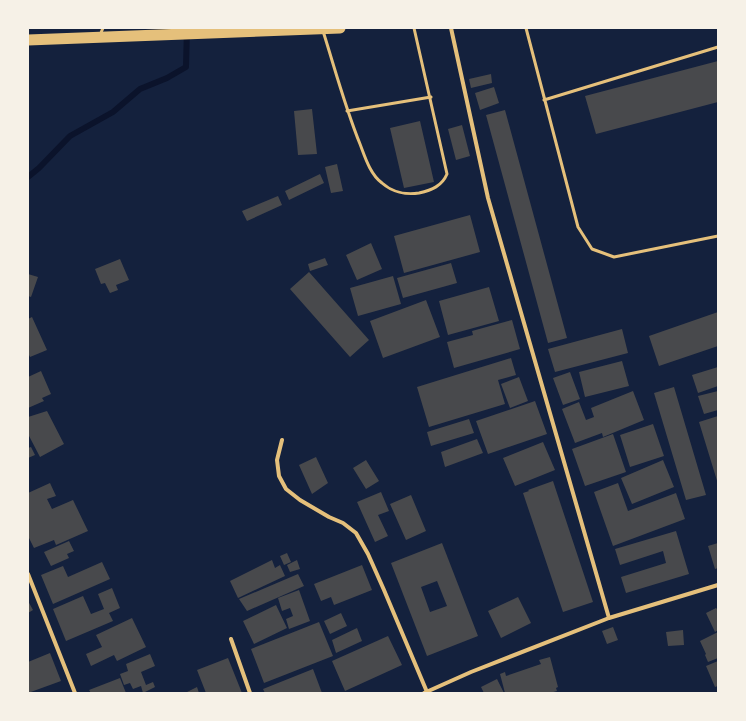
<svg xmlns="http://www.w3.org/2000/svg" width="746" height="721" viewBox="0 0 746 721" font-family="Manrope,sans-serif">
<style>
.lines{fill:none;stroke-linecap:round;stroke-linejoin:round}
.stream{stroke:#0b132b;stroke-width:6}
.building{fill:#48494c;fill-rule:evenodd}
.service{stroke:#e5c07b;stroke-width:3}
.minor{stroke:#e5c07b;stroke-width:4}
.trunk{stroke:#e5c07b;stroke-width:11}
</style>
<rect width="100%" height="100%" fill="#14213d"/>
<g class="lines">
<path class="stream" d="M28 177 39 168 70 136 113 112 140 89 167 78 186 67 187 28"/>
</g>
<path class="building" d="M718 61V102L596 134 585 96Z
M491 74 492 83 471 88 469 79Z
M494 87 499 103 480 110 475 93Z
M312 109 317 154 298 155 294 111Z
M505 110 567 338 548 343 486 115Z
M420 121 434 182 404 188 390 128Z
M462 125 470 156 456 160 448 129Z
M337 164 343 191 331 193 325 167Z
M320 174 324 183 289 200 285 191Z
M278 196 282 205 247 221 242 211Z
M470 215 480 252 404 273 394 236Z
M371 243 382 269 357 280 346 255Z
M325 258 328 265 310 271 308 264Z
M120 259 129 280 116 285 118 290 110 293 105 283 101 284 95 269Z
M451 263 457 283 403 298 397 278Z
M309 272 369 340 350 357 290 289Z
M28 274 38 277 31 297 28 296Z
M393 276 401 304 358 316 350 288Z
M489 287 499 321 448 335 439 301Z
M426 300 440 337 383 358 370 321Z
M718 312V346L659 366 649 336Z
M32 317 47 350 30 357 28 353V319Z
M512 320 520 349 454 368 447 342 473 335 472 331Z
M622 329 628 353 555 372 548 349Z
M511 358 516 375 498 380 505 404 429 427 417 387Z
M622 361 629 386 585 397 579 372Z
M718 367V386L698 393 692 375Z
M41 371 51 394 42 398 44 401 28 408V377Z
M570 372 580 399 563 405 553 378Z
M519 377 528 401 510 408 501 384Z
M674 387 706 495 686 500 654 393Z
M633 391 644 420 603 437 602 433 575 443 562 409 579 402 586 420 594 417 591 408Z
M718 391V410L704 414 698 396Z
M535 401 547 434 488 454 476 421Z
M47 411 64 444 40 457 28 434V417Z
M718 416V484L699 422Z
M469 419 474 433 431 446 427 432Z
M653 424 664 456 630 467 620 435Z
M613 434 626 472 585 486 572 449Z
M477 439 483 453 445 467 441 452Z
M543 442 555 470 515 486 503 458Z
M31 447 35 455 28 458V448Z
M316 457 328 483 312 494 299 465Z
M366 460 379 481 366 489 353 468Z
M663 460 674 487 632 504 621 478Z
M553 481 593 602 563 612 523 493 529 491 528 490Z
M50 483 56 496 47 499 52 509 73 500 88 531 56 545 54 540 34 548 28 536V493Z
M618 483 628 511 676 493 685 519 613 546 594 492Z
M381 492 389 511 378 515 388 536 375 542 357 502Z
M411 495 426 531 406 540 390 504Z
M676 531 689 574 626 593 621 577 666 563 663 551 620 565 615 549Z
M69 541 74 551 67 554 69 558 51 566 44 552Z
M442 543 478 636 427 656 391 563ZM437 581 447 606 430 612 421 587Z
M718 543V568L715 569 708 546Z
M287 553 291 562 284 565 280 556Z
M272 560 275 568 280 565 285 576 238 598 230 581Z
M297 560 300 569 290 572 287 565Z
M102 562 110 579 53 604 41 575 63 566 68 577Z
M362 565 372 590 334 605 331 597 321 601 314 584Z
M298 574 304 586 247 611 239 599Z
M112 588 120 608 109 613 113 621 66 641 53 609 83 596 91 614 104 609 98 594Z
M299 590 310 621 289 629 286 619 293 616 290 608 282 611 278 598Z
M518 597 531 623 501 638 488 611Z
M28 601 33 610 28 613Z
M276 605 287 628 254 644 243 621Z
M716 608 718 610V630L715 632 706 613Z
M341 613 347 626 330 634 324 621Z
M132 618 146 647 117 661 114 655 91 666 86 654 102 647 96 635Z
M319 622 333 656 264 683 251 649Z
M613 627 618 640 607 644 602 631Z
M357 628 362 641 336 653 332 640Z
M683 630 684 645 668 646 666 632Z
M718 632V658L708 662 705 655 706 654 700 641Z
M388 636 402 665 345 691 332 661Z
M50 653 61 681 28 693V662Z
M150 654 155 666 141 672 146 685 153 682 155 687 143 693 141 686 133 689 130 683 124 685 120 674 128 671 126 664Z
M550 657 558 687 556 688 557 691 550 693H505L500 674 505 672 506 676 541 664 539 660Z
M228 658 242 693H206L197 670Z
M718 661V686L715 687 706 666Z
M313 669 322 693H265L263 689Z
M120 678 126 693H91L89 690Z
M497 679 504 693H484L481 687Z
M197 687 199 693H185Z"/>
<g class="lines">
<path class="service" d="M526 28 578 227 592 249 614 257 718 236
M323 31C335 69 345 107 360 144 365 157 370 174 382 183 392 192 406 195 419 193 432 190 442 186 447 174L414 28
M100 35 103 28
M544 100 718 47
M347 111 431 97"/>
<path class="minor" d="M451 28 488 198 609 618
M282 440 277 460 279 476 286 489 300 500 329 517 343 523 356 533 368 554 384 590 427 692
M28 574 75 693
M231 639 250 693
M424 693 471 672 609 618 718 585"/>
<path class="trunk" d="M28 40 340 28"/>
</g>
<rect width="746" height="721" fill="none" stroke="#f6f1e7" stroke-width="58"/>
</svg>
